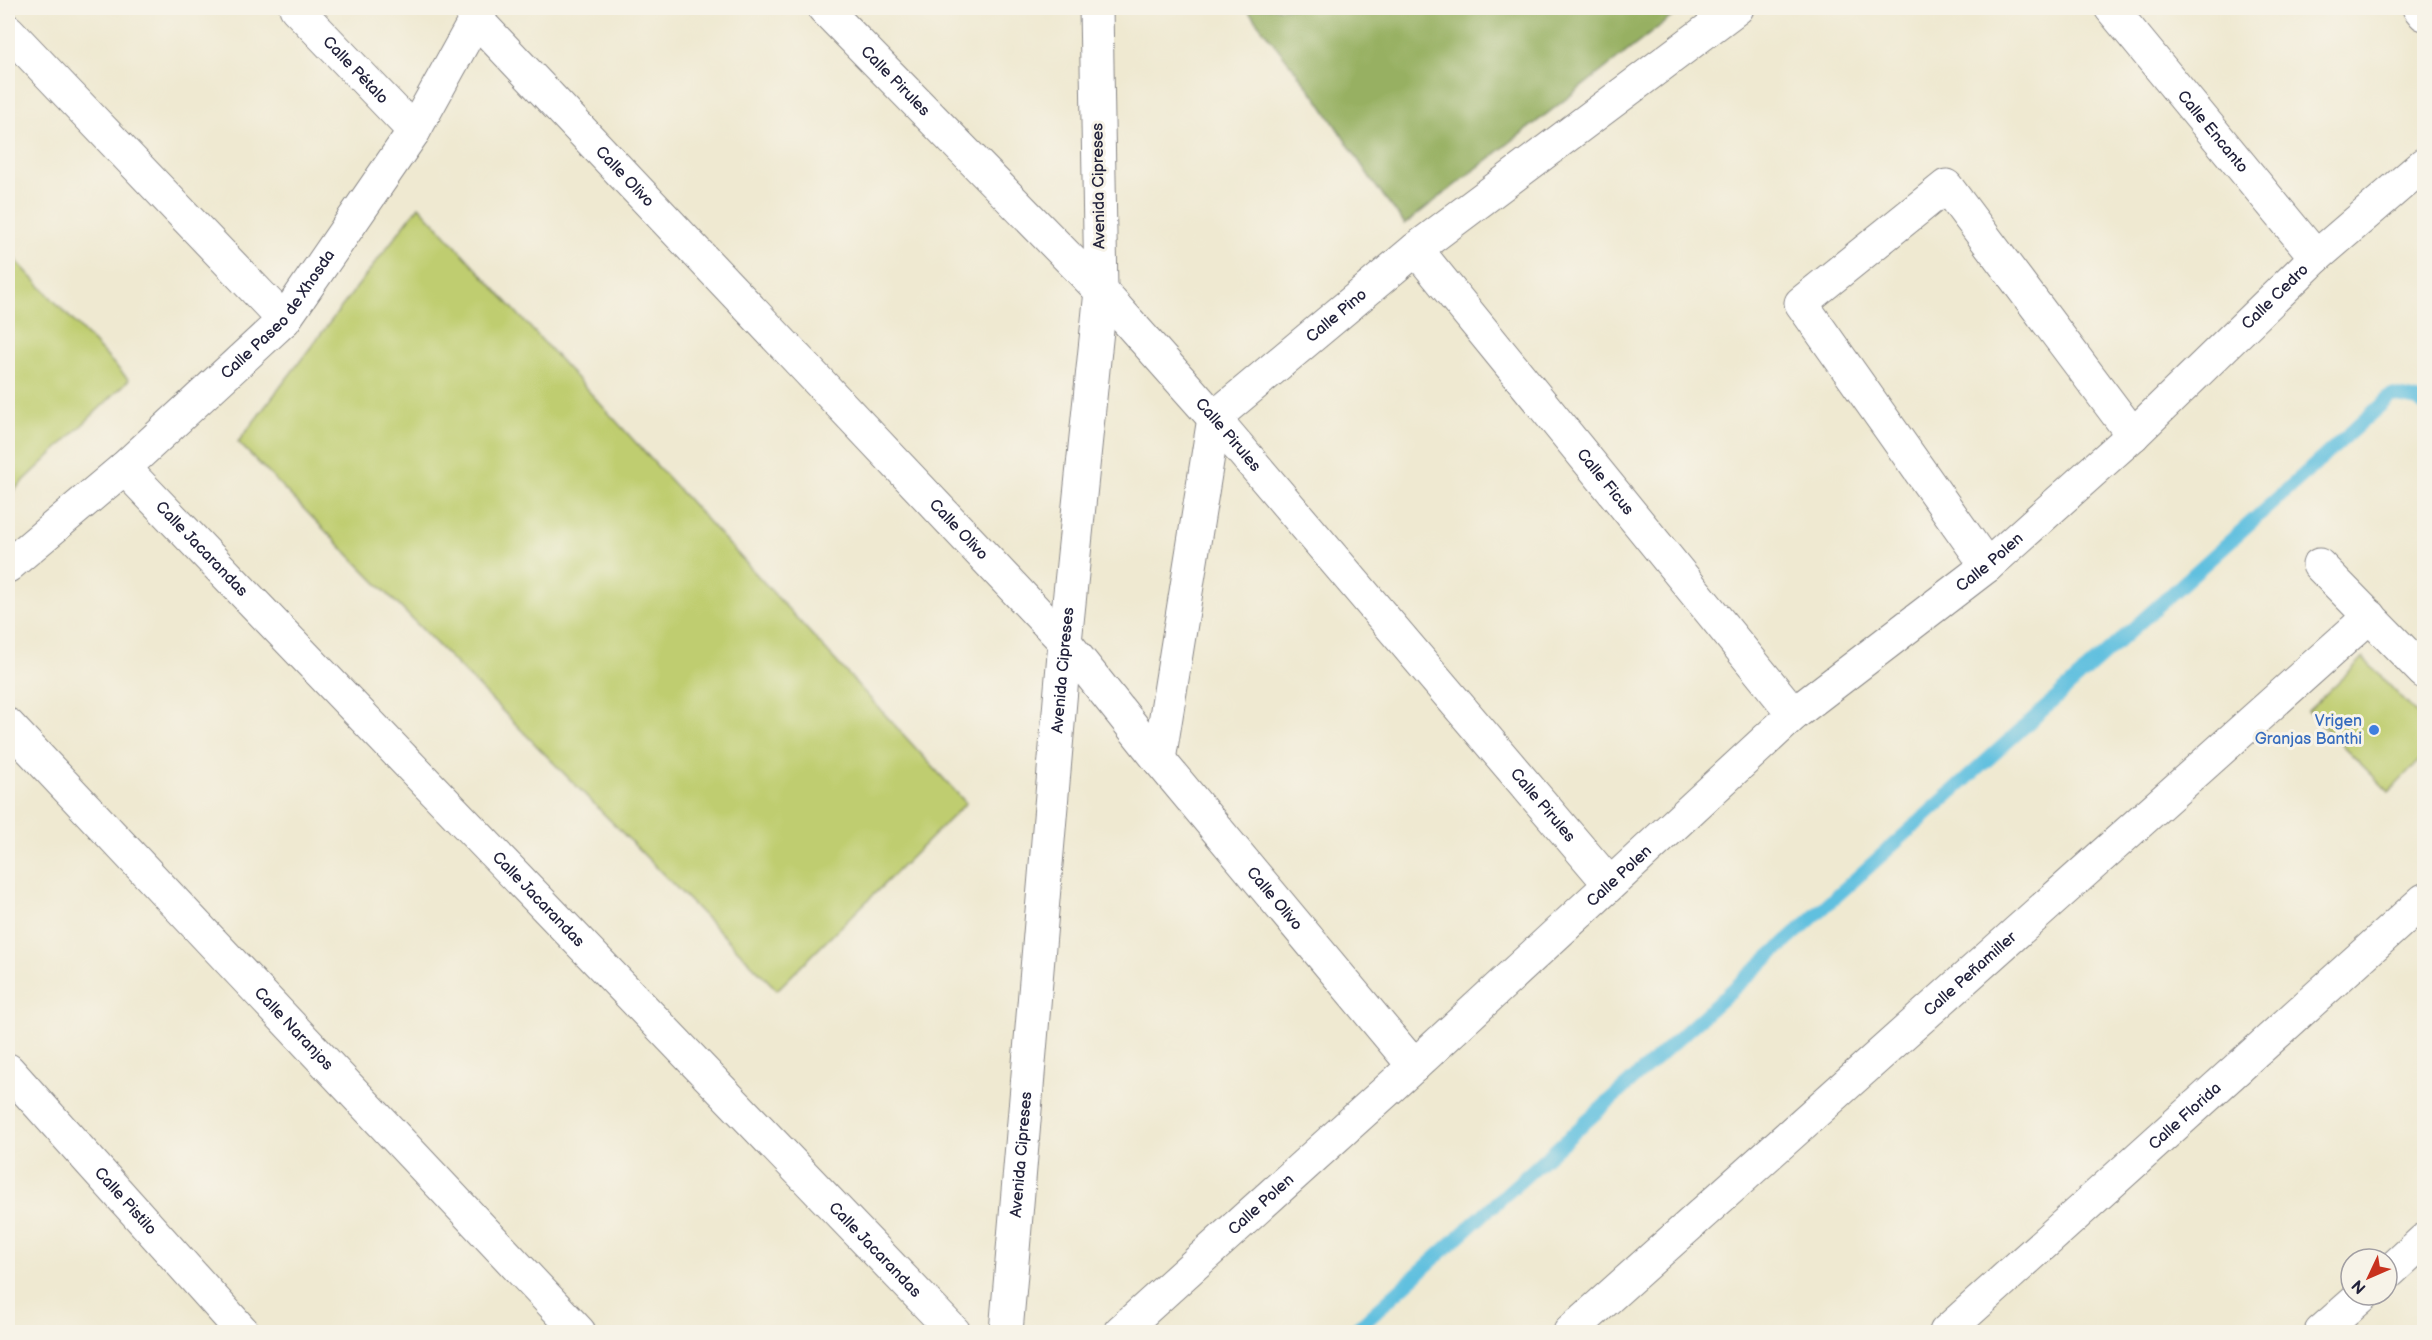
<svg xmlns="http://www.w3.org/2000/svg" width="2432" height="1340" viewBox="0 0 2432 1340" font-family="'Balsamiq Sans',sans-serif">
<style>
.green{fill:#bfcd6f;stroke:#707855;stroke-width:1.5}
.forest{fill:#97b062;stroke:#5c694e;stroke-width:1.5}
.lines{fill:none;stroke-linecap:round;stroke-linejoin:round}
.stream{stroke:#60c0df;stroke-width:14}
.minor-casing{stroke:#888686;stroke-width:35}
.minor{stroke:#fff;stroke-width:33}
.shop-dot{fill:#3f7fe0;stroke:#f7f3e8;stroke-width:2}
.labels{text-anchor:middle;dominant-baseline:central;stroke-width:6;stroke-linejoin:round;paint-order:stroke}
.street-label{font-size:16px;fill:#22223b;stroke:#f7f3e8}
.shop-label{font-size:16px;fill:#366cbe;stroke:#f7f3e8;text-anchor:end}
</style>
<rect width="100%" height="100%" fill="#f7f3e8"/>
<filter id="ink" filterUnits="userSpaceOnUse"><feTurbulence type="fractalNoise" baseFrequency=".0167" numOctaves="2"/><feDisplacementMap in="SourceGraphic" scale="12" xChannelSelector="R" yChannelSelector="G"/><feConvolveMatrix kernelMatrix="1 2 1 2 8 2 1 2 1" color-interpolation-filters="sRGB"/></filter>
<filter id="wash" filterUnits="userSpaceOnUse"><feTurbulence type="fractalNoise" baseFrequency=".008" numOctaves="4" result="noise"/><feDisplacementMap in="SourceGraphic" scale="24" xChannelSelector="R" yChannelSelector="G"/><feGaussianBlur stdDeviation="1.35" result="paint"/><feColorMatrix in="noise" values="0 0 0 0 0 0 0 0 0 0 0 0 0 0 0 0 0 1.4 0 .05"/><feComposite in="paint" operator="in"/></filter>
<g filter="url(#wash)">
<rect width="100%" height="100%" fill="#efe9d1"/>
<path class="green" d="M419 206 966 803 777 990 238 442Z
M8 252 129 380 8 496Z
M2363 658 2424 721V756L2389 792 2308 711Z"/>
<path class="forest" d="M1246 8H1683L1405 224 1375 185 1317 98Z"/>
<g class="lines">
<path class="stream" d="M1353 1332 2392 395 2418 400 2424 405"/>
</g>
</g>
<g filter="url(#ink)">
<g class="lines">
<defs>
<g id="minor">
<path id="s1" d="M296 8 414 131"/>
<path id="s2" d="M824 8 1101 291 1214 418 1609 883"/>
<path id="s3" d="M2111 8 2316 257"/>
<path d="M2419 8 2424 14"/>
<path id="s4" d="M475 18 1065 642 1159 760 1414 1066"/>
<path d="M8 31 284 320"/>
<path id="s5" d="M1416 249 1794 714"/>
<path id="s6" d="M124 468 954 1332"/>
<path d="M2319 565 2424 672"/>
<path id="s7" d="M8 566 124 468 284 320 414 131 482 8"/>
<path d="M1987 566 1801 303 1946 186 2133 435"/>
<path id="s8" d="M8 725 579 1332"/>
<path id="s9" d="M1159 760 1214 418 1416 249 1737 8"/>
<path id="s10" d="M8 1070 243 1332"/>
<path d="M2387 1274 2424 1240"/>
<path id="s11" d="M1006 1332 1065 642 1101 291 1096 8"/>
<path id="s12" d="M1120 1332 1414 1066 1794 714 1987 566 2133 435 2316 257 2424 164"/>
<path id="s13" d="M1570 1332 2370 616"/>
<path id="s14" d="M1946 1332 2424 900"/>
<path d="M2321 1332 2363 1295"/>
</g>
</defs>
<use href="#minor" class="minor-casing"/>
<use href="#minor" class="minor"/>
</g>
</g>
<circle class="shop-dot" cx="2374" cy="730" r="6"/>
<g class="labels">
<g class="street-label">
<text stroke="none"><textPath href="#s1" startOffset="86">Calle Pétalo</textPath></text>
<text stroke="none"><textPath href="#s2" startOffset="102">Calle Pirules</textPath></text>
<text stroke="none"><textPath href="#s3" startOffset="160">Calle Encanto</textPath></text>
<text stroke="none"><textPath href="#s4" startOffset="218">Calle Olivo</textPath></text>
<text transform="translate(1099 186) rotate(-91)">Avenida Cipreses</text>
<text stroke="none"><textPath href="#s12" startOffset="1552">Calle Cedro</textPath></text>
<text stroke="none"><textPath href="#s7" startOffset="370">Calle Paseo de Xhosda</textPath></text>
<text stroke="none"><textPath href="#s9" startOffset="506">Calle Pino</textPath></text>
<text stroke="none"><textPath href="#s2" startOffset="588">Calle Pirules</textPath></text>
<text stroke="none"><textPath href="#s5" startOffset="300">Calle Ficus</textPath></text>
<text stroke="none"><textPath href="#s4" startOffset="704">Calle Olivo</textPath></text>
<text stroke="none"><textPath href="#s6" startOffset="112">Calle Jacarandas</textPath></text>
<text stroke="none"><textPath href="#s12" startOffset="1162">Calle Polen</textPath></text>
<text stroke="none"><textPath href="#s11" startOffset="664">Avenida Cipreses</textPath></text>
<text stroke="none"><textPath href="#s2" startOffset="1074">Calle Pirules</textPath></text>
<text stroke="none"><textPath href="#s12" startOffset="676">Calle Polen</textPath></text>
<text stroke="none"><textPath href="#s4" startOffset="1190">Calle Olivo</textPath></text>
<text stroke="none"><textPath href="#s6" startOffset="598">Calle Jacarandas</textPath></text>
<text stroke="none"><textPath href="#s13" startOffset="537">Calle Peñamiller</textPath></text>
<text stroke="none"><textPath href="#s8" startOffset="417">Calle Naranjos</textPath></text>
<text stroke="none"><textPath href="#s14" startOffset="322">Calle Florida</textPath></text>
<text stroke="none"><textPath href="#s11" startOffset="178">Avenida Cipreses</textPath></text>
<text stroke="none"><textPath href="#s10" startOffset="176">Calle Pistilo</textPath></text>
<text stroke="none"><textPath href="#s12" startOffset="190">Calle Polen</textPath></text>
<text stroke="none"><textPath href="#s6" startOffset="1084">Calle Jacarandas</textPath></text>
</g>
<g class="shop-label">
<text x="2362" y="721">Vrigen<tspan x="2362" dy="18">Granjas Banthi</tspan></text>
</g>
</g>
<rect width="2432" height="1340" fill="none" stroke="#f7f3e8" stroke-width="30"/>
<g transform="translate(2369 1277) rotate(226)"><circle r="28" fill="#f7f3e8" stroke="#a29fa3" stroke-width="1.5"/>
<path d="M0-4.5L10 22L0 15L-10 22Z" fill="#c8321e"/>
<text y="-9" font-size="16" font-weight="bold" text-anchor="middle" fill="#22223b">N</text>
</g>
</svg>
